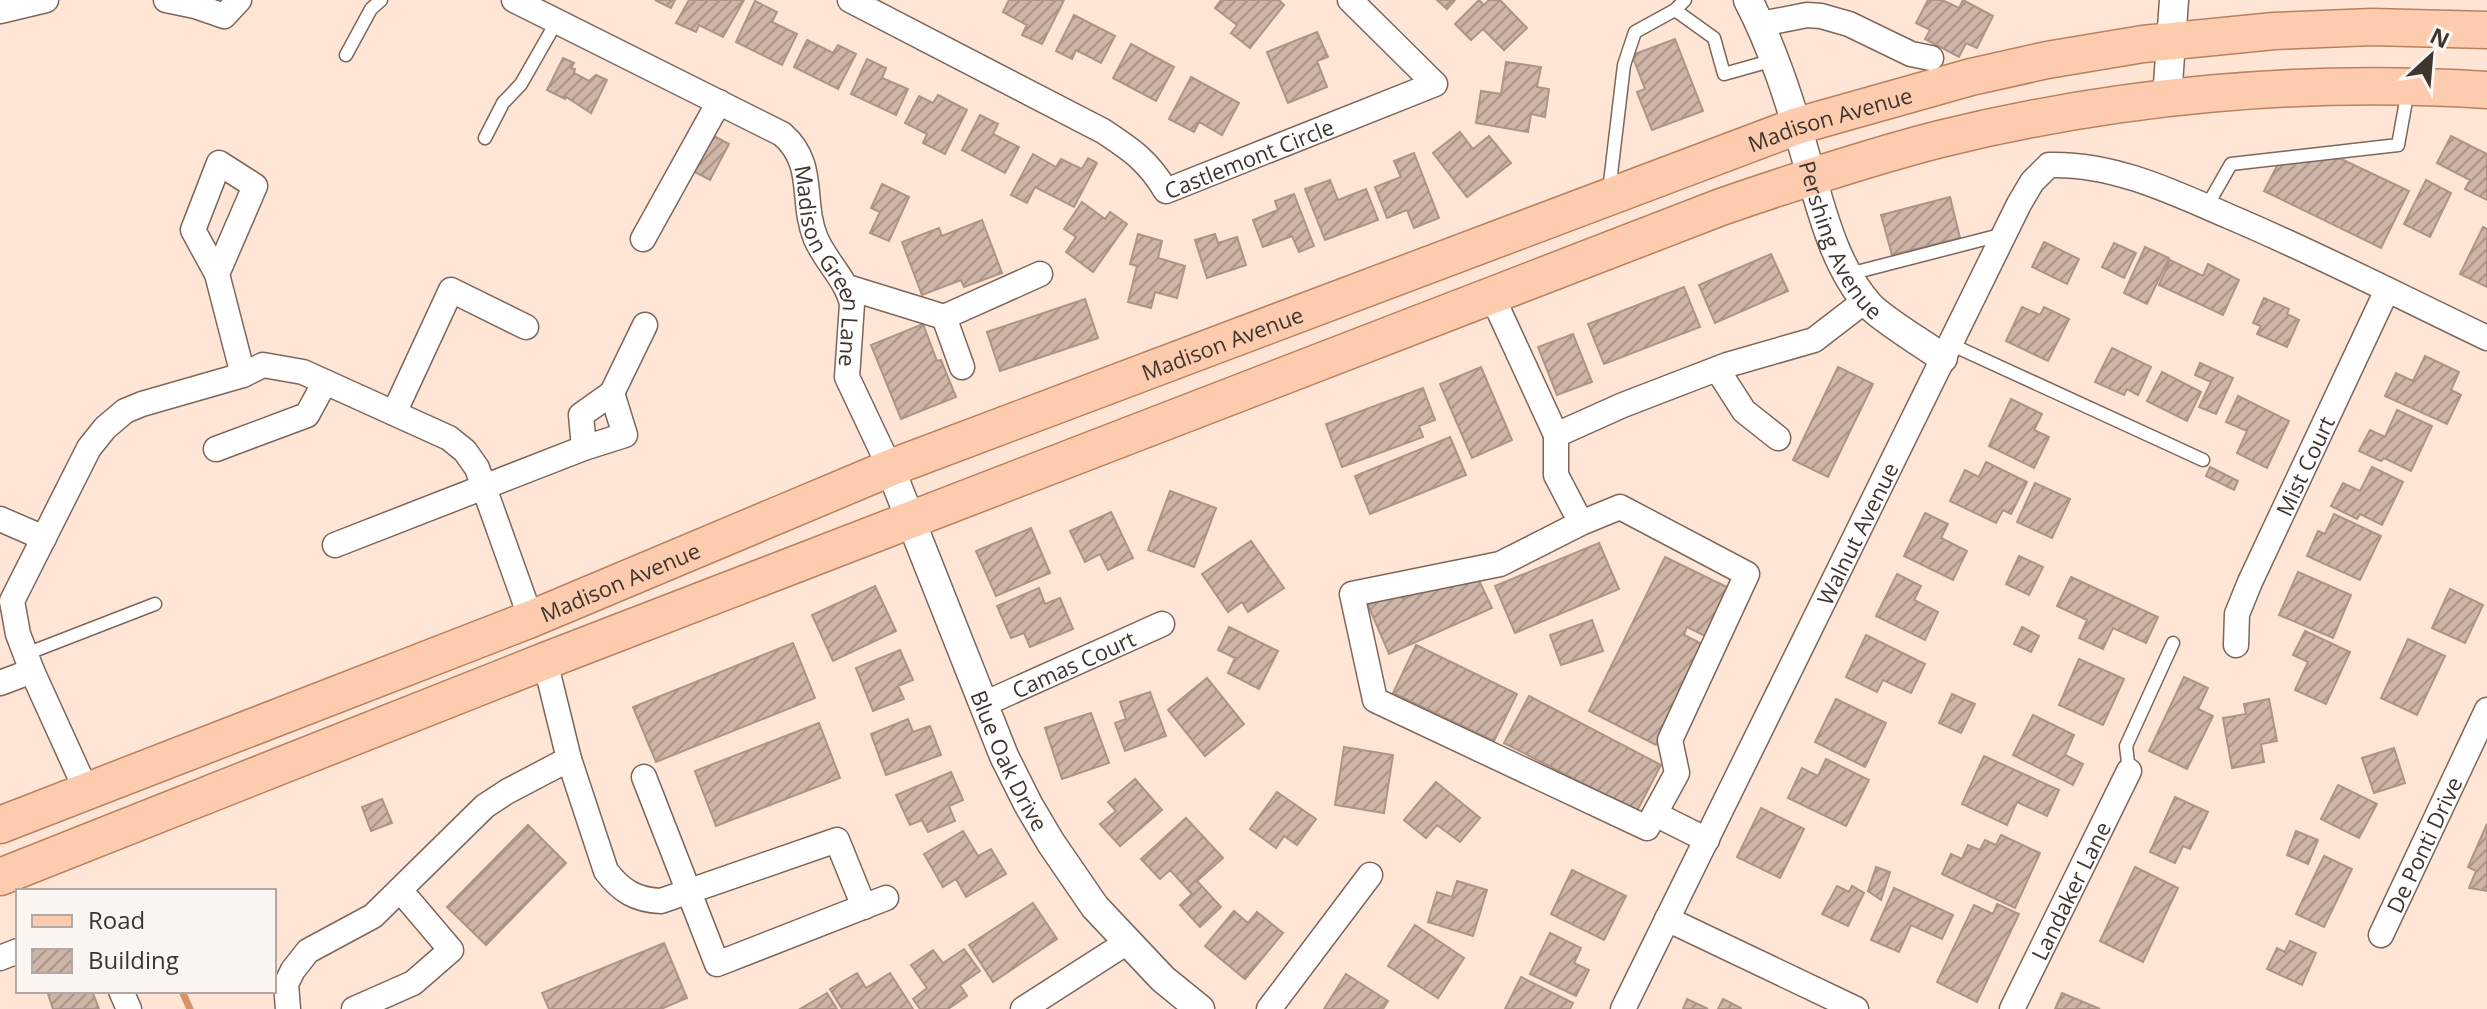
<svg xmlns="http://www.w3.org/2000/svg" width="2487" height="1009" viewBox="0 0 2487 1009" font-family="'Open Sans',sans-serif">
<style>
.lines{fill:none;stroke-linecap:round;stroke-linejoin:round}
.stream{stroke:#d6946b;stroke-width:7}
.building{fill:url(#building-hatch);stroke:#ac9486;stroke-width:2}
.service-casing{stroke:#7e675a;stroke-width:15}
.minor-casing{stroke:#7e675a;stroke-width:27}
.tertiary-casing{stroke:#7e675a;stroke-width:31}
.primary-casing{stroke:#ba815e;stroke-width:39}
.service{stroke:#fff;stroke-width:12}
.minor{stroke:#fff;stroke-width:24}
.tertiary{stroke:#fff;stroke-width:28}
.primary{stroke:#fdccae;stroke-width:36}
.labels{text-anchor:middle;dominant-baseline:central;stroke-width:6;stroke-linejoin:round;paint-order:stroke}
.street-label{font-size:22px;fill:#3e352f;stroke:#fcf6f3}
</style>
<defs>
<pattern id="building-hatch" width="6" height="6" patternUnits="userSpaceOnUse" patternTransform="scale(2)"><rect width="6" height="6" fill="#ceb5a7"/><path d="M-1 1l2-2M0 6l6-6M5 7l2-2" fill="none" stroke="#a99488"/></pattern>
</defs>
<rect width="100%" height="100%" fill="#fee5d6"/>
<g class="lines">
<path class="stream" d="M182 991 190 1009"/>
</g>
<path class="building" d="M655 0H675L671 8Z
M689 0H744L723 37 699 25 696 32 676 23Z
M1009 0H1064L1042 44 1022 35 1027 25 1003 12Z
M1221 0H1279L1284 5 1250 48 1231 33 1237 25 1215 8Z
M1437 0H1455L1447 9Z
M1479 0 1484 5 1489 0H1500L1527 28 1504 50 1483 29 1471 40 1455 24Z
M1928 0H1942L1959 8 1963 0 1993 16 1977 48 1966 43 1959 57 1925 39 1930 30 1916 23Z
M755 1 777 12 772 22 797 34 782 65 736 42Z
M1074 15 1115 36 1101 63 1076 50 1072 59 1056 51Z
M1317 32 1328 57 1317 61 1327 87 1288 103 1267 52Z
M1675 39 1703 111 1652 130 1637 92 1645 89 1632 55Z
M807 40 833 53 838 45 856 54 838 89 794 67Z
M1131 44 1174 67 1156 101 1113 78Z
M563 58 574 63 571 68 575 69 574 73 589 81 596 75 607 80 591 113 566 97 565 99 547 90Z
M867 59 886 68 882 78 908 89 896 115 851 94Z
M1506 62 1541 67 1537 87 1549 89 1545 117 1531 114 1528 132 1476 123 1481 91 1501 94Z
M1191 77 1239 103 1222 135 1199 122 1194 132 1169 119Z
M938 95 967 110 945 154 923 143 927 134 905 123 919 96 933 103Z
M980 115 998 124 993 134 1019 147 1005 173 962 150Z
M1460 132 1473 149 1489 136 1511 163 1467 197 1433 153Z
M710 134 729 144 710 180 691 170Z
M2451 136 2487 154V200L2465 189 2470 180 2437 163Z
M1414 153 1439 218 1414 228 1407 210 1387 218 1375 187 1401 177 1394 161Z
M1033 154 1056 167 1061 159 1082 169 1088 158 1097 163 1074 207 1035 187 1027 203 1011 195Z
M2339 158 2409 191 2381 248 2264 191 2278 164Z
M1330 180 1338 200 1366 189 1378 220 1325 240 1305 189Z
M2426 180 2451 193 2430 237 2404 224Z
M882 184 909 197 889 241 870 233 880 212 871 208Z
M1294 194 1314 246 1299 252 1292 236 1263 247 1253 220 1278 210 1275 201Z
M1950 197 1960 238 1892 255 1881 215Z
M1082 202 1105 219 1110 212 1127 224 1093 272 1066 252 1076 237 1064 229Z
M982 220 1002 273 964 287 961 280 922 295 902 242 939 228 942 236Z
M2483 227 2487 229V287L2460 274Z
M1138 234 1162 241 1158 258 1185 266 1177 298 1155 292 1151 308 1128 302 1137 266 1130 264Z
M1215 234 1218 243 1237 237 1246 265 1207 278 1195 240Z
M2044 242 2079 259 2067 284 2032 267Z
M2114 243 2136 253 2124 278 2102 267Z
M2145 247 2169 258 2147 304 2124 293Z
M1771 254 1788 291 1715 323 1699 285Z
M2170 260 2203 276 2208 264 2239 280 2223 315 2159 285Z
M1684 287 1700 327 1604 364 1588 324Z
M2264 298 2289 309 2287 314 2299 320 2287 347 2257 334 2261 326 2253 323Z
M1085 299 1098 338 1000 371 987 332Z
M2022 307 2040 315 2044 307 2069 319 2048 361 2006 341Z
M923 324 937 361 941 360 956 397 901 419 871 345Z
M1573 334 1592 382 1557 395 1538 347Z
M2112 348 2151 367 2138 395 2127 389 2124 395 2095 382Z
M2425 356 2459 372 2451 390 2461 395 2447 424 2385 396 2396 373 2413 381Z
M2200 363 2233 378 2216 414 2199 407 2211 382 2195 375Z
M1481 367 1512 440 1472 458 1440 384Z
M1838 367 1873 384 1828 477 1793 460Z
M2162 372 2201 392 2187 421 2147 401Z
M1423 388 1435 420 1419 426 1423 437 1342 467 1326 424Z
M2238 396 2289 421 2267 468 2237 453 2247 431 2226 422Z
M2011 399 2042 414 2034 430 2049 437 2034 468 1989 446Z
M2397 410 2432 426 2411 471 2384 458 2381 461 2359 451 2370 430 2385 437Z
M1450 437 1466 475 1370 514 1355 476Z
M1986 462 2027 482 2011 514 2003 510 1996 523 1950 501 1965 470 1979 477Z
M2210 467 2238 481 2234 490 2206 476Z
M2372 467 2403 482 2382 525 2360 514 2357 519 2331 506 2343 483 2360 491Z
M2035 483 2070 499 2052 538 2017 522Z
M1170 491 1216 508 1194 567 1148 550Z
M1111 512 1133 558 1108 570 1100 554 1085 562 1070 531Z
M1925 513 1948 524 1941 538 1967 551 1953 580 1904 556Z
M2334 514 2381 536 2360 580 2307 556 2318 531 2325 534Z
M1031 528 1050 573 996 596 976 551Z
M1251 541 1284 588 1248 612 1242 602 1228 612 1202 574Z
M1599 543 1619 589 1515 633 1495 586Z
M2019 556 2043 567 2029 595 2006 584Z
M1665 557 1731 589 1707 637 1687 627 1684 635 1704 645 1656 745 1589 711Z
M1474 570 1492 608 1389 654 1368 605 1399 591 1403 599Z
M2298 572 2351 595 2333 638 2279 615Z
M1897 574 1921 586 1914 600 1938 612 1925 640 1876 616Z
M2071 577 2158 617 2146 643 2113 628 2103 649 2079 638 2087 620 2057 606Z
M875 586 896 631 833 661 812 615Z
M1039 588 1045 604 1060 598 1073 629 1030 647 1024 633 1011 638 997 606Z
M2450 589 2483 605 2465 643 2432 628Z
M1592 620 1603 651 1561 665 1550 635Z
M1229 627 1278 651 1259 689 1228 673 1235 658 1218 650Z
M2022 627 2039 636 2031 652 2014 644Z
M2305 631 2350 652 2326 704 2295 690 2308 662 2293 655Z
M1866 635 1925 664 1911 693 1883 680 1877 692 1846 677Z
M2408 639 2445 656 2417 715 2381 698Z
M793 643 815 698 656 762 633 707Z
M1416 645 1517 694 1494 741 1393 693Z
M900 650 913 680 898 686 904 699 873 711 856 668Z
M2079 659 2124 679 2103 725 2059 705Z
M2184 677 2208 688 2198 709 2213 716 2187 769 2149 751Z
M1207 678 1244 724 1205 756 1168 710Z
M1150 692 1166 736 1125 751 1115 723 1126 719 1120 702Z
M1952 694 1975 704 1961 733 1939 723Z
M1529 696 1661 765 1637 811 1504 743Z
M1836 699 1886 723 1865 767 1815 742Z
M2269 699 2277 741 2261 744 2264 762 2232 768 2223 718 2246 714 2244 704Z
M1091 713 1109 763 1062 779 1045 728Z
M2033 715 2074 735 2065 755 2083 764 2073 785 2013 755Z
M908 719 913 732 930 726 941 755 886 775 871 734Z
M819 723 840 778 716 826 695 771Z
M1344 747 1393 755 1384 813 1335 805Z
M2394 748 2405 783 2374 793 2362 758Z
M1984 756 2059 790 2047 816 2017 802 2007 825 1962 804Z
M1826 759 1869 780 1846 826 1788 798 1802 768 1818 776Z
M951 772 963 800 949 806 955 821 928 832 922 820 910 825 896 795Z
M1135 779 1162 810 1120 846 1100 824 1116 811 1108 802Z
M1436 782 1480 818 1460 842 1437 825 1426 838 1404 820Z
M2338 785 2377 804 2359 838 2321 819Z
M1277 792 1316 819 1297 845 1284 836 1276 848 1250 829Z
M2175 797 2208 812 2190 849 2183 846 2175 863 2150 852Z
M382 799 392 823 371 831 362 807Z
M1761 808 1804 829 1780 878 1737 857Z
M1186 818 1223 858 1197 881 1221 907 1200 927 1180 905 1192 894 1170 870 1160 879 1141 859Z
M2487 824V891L2469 888 2476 871 2468 867Z
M528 825 566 863 486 945 447 907Z
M963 831 978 856 991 849 1006 874 966 897 956 879 943 887 924 854Z
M2296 831 2318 840 2308 864 2287 855Z
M2001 835 2040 853 2015 908 1942 874 1951 854 1962 859 1968 845 1980 850 1985 840 1996 845Z
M2324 856 2352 869 2324 927 2296 914Z
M1876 867 1890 872 1881 900 1868 891Z
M2135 867 2178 888 2143 962 2100 941Z
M1572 870 1626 896 1604 940 1551 914Z
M1457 881 1487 890 1473 936 1428 922 1437 892 1452 897Z
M1837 886 1849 892 1852 886 1864 893 1848 926 1822 914Z
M1894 888 1953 915 1942 939 1911 925 1899 952 1871 940Z
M1033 903 1057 939 993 982 969 945Z
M1997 904 2019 914 1977 1002 1937 982 1974 905 1993 914Z
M1234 911 1248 923 1257 912 1283 933 1245 979 1205 946Z
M1415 925 1464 958 1438 998 1388 966Z
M1550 933 1581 948 1574 963 1589 970 1576 996 1530 974Z
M2290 941 2316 953 2302 985 2267 969 2277 948 2285 952Z
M664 943 687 998 661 1009H549L542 993Z
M964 949 980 971 960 985 967 996 948 1009H920L913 999 927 988 911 965 933 950 943 963Z
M857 973 866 988 890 973 913 1009H842L830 989Z
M1346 974 1388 1001 1383 1009H1324Z
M1521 977 1573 1003 1570 1009H1505Z
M47 991H92L99 1009H53Z
M827 993 837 1009H800Z
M2062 993 2100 1009H2055Z
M1687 999 1708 1009H1683Z
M1723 999 1741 1008V1009H1718Z"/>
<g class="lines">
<defs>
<path id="service" d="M1675 10 1714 38 1724 74 1774 60
M346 55 371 9 381 0
M485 138 503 103 521 84 557 21
M1609 191 1624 65 1635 32 1675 10 1685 0
M2207 206 2231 164 2398 145 2408 90
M1849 274 2004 234
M1950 344 2203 460
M26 654 155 604
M2129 771 2126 746 2173 643"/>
<g id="minor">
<path d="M166 0 195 6 224 16 239 0"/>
<path id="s1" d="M514 0 782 134C817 164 800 201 816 239 826 262 847 280 852 304L847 377 890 468"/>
<path id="s2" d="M850 0 1103 131C1132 150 1148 161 1166 191L1435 84 1350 0"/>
<path d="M0 11 46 0"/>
<path d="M1761 24 1807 15 1821 16 1849 24 1911 54 1931 58"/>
<path d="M643 239 719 102"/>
<path d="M217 274 193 230 219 163 255 186 217 274 243 375"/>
<path d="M847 287 944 317 1040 274"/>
<path d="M1492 296 1556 435 1623 405 1727 365 1814 340 1866 300"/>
<path d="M944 317 962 367"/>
<path d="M1717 369 1744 411 1778 438"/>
<path d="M612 393 645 325"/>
<path d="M394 413 451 290 526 327"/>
<path d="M1556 435V475L1581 523 1500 564 1352 594 1375 700 1647 828 1677 773 1670 740 1747 574 1620 507 1581 523"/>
<path d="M216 449 307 415 325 382"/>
<path d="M0 519 44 538"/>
<path d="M335 545 584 448 581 415 612 393 625 435 584 448"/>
<path id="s3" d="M2236 645 2237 614 2250 582 2387 290"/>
<path d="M545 661 569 759 606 871C621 891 636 900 661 901L837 840 864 907"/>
<path d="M0 683 32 671"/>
<path id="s4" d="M984 704 1162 624"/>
<path d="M644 777 717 964 886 898"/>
<path d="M87 792 32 671 18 634 12 601 89 448 105 428 125 411 142 404 243 375 263 365 303 372 449 438 465 451 477 468 531 619"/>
<path d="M1655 814 1707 840"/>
<path d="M1667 919 1856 1009"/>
<path id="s5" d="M2381 935 2487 710"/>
<path d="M0 958 18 951"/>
<path d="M121 991 129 1009"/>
<path d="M288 1009 286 984 293 970 308 951 373 916 485 806 508 791 569 759"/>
<path d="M354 1009 413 983 451 950 400 890"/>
<path d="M1023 1009 1126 943"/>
<path d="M1269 1009 1370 875"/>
<path id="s6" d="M1623 1009 2019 204 2032 182 2049 165C2112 163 2171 191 2228 216 2316 253 2401 297 2487 338"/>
<path id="s7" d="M2012 1009 2129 771"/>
</g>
<g id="tertiary">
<path id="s8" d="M1748 0C1773 48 1790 102 1805 154 1820 204 1833 265 1869 305 1884 321 1924 344 1943 358"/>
<path d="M2167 98 2174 0"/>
<path id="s9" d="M890 468 1004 756 1028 804 1051 843 1095 907 1163 979 1200 1009"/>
</g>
<g id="primary">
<path id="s10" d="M0 825 531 619 890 468 1797 126 1971 77 2047 60 2143 44 2274 31 2372 27 2487 30"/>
<path d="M0 877 545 661 1721 207C1794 182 1866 158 1940 139 2118 95 2305 78 2487 90"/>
</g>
</defs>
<use href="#service" class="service-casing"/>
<use href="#minor" class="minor-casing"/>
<use href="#tertiary" class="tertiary-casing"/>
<use href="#primary" class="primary-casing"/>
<use href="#service" class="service"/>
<use href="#minor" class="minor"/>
<use href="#tertiary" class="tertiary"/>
<use href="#primary" class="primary"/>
</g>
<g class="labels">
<g class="street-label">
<text stroke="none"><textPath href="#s10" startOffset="1962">Madison Avenue</textPath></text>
<text stroke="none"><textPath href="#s2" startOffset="462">Castlemont Circle</textPath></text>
<text stroke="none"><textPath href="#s8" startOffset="258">Pershing Avenue</textPath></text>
<text stroke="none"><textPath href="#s1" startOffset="444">Madison Green Lane</textPath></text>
<text stroke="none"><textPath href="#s10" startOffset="1314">Madison Avenue</textPath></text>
<text stroke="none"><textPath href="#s3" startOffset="194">Mist Court</textPath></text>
<text stroke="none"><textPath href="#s6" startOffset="530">Walnut Avenue</textPath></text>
<text stroke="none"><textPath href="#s10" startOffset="666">Madison Avenue</textPath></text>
<text stroke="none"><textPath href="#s4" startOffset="98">Camas Court</textPath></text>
<text stroke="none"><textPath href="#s9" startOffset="316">Blue Oak Drive</textPath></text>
<text stroke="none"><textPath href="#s5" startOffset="100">De Ponti Drive</textPath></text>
<text stroke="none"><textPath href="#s7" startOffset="132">Landaker Lane</textPath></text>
</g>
</g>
<rect x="16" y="889" width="260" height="104" fill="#fcf6f3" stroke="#b0a9a5" stroke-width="2"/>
<rect x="32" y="915" width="40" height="12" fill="#fdccae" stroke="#b0a9a5" stroke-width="2"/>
<text x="88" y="929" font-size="24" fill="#3e352f">Road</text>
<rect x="32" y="949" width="40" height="24" fill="url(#building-hatch)" stroke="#b0a9a5" stroke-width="2"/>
<text x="88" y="969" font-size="24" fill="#3e352f">Building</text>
<g transform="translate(2431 56) rotate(26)" stroke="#fcf6f3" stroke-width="6" paint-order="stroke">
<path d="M0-6L14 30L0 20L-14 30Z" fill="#3e352f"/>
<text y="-12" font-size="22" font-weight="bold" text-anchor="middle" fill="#3e352f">N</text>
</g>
</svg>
